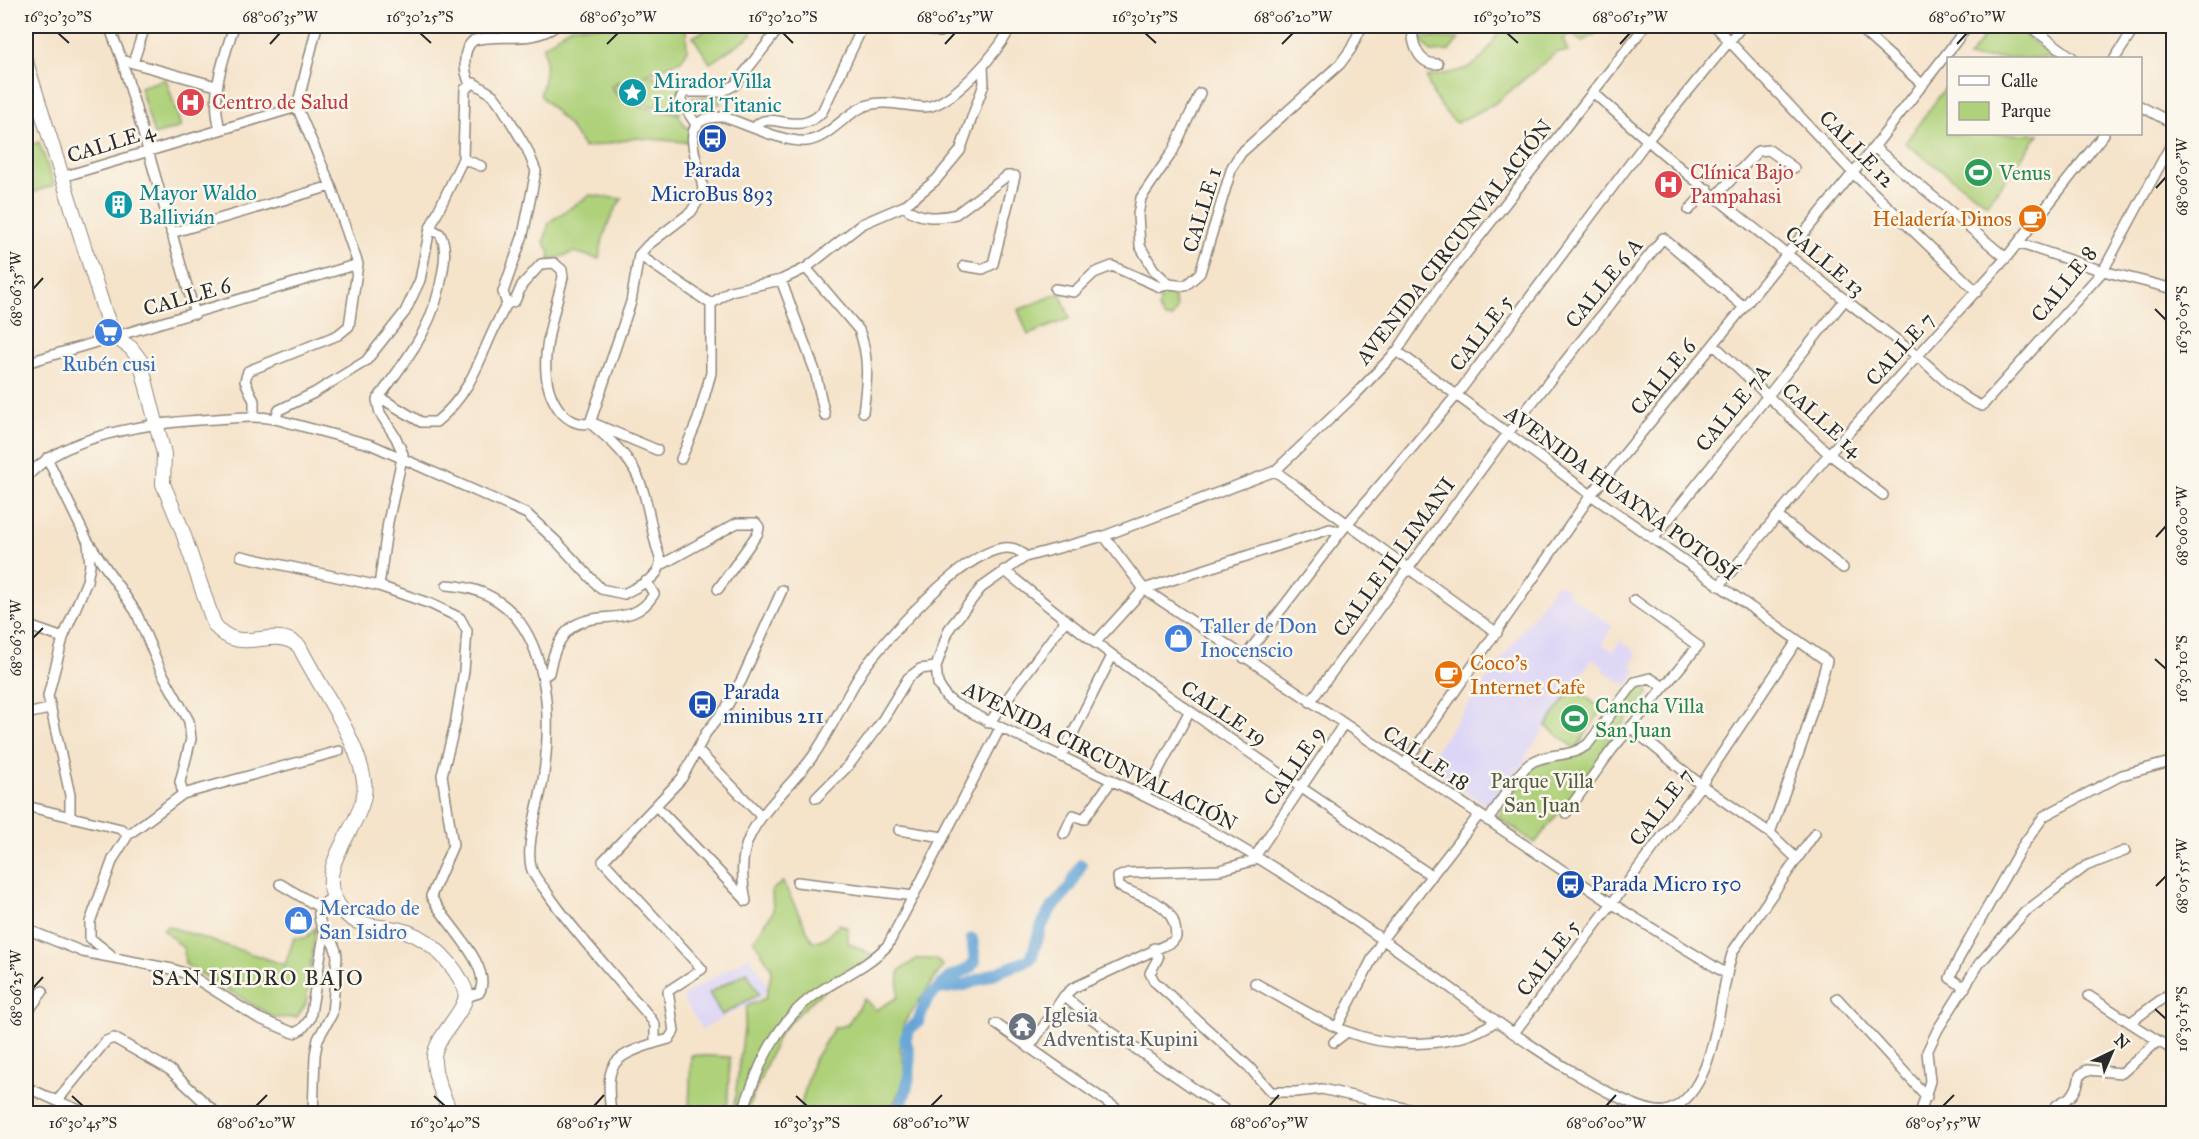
<svg xmlns="http://www.w3.org/2000/svg" width="2199" height="1139" viewBox="0 0 2199 1139" font-family="'IM FELL Great Primer',serif">
<style>
.built{fill:#ddd5f6}
.green{fill:#afd17a;stroke:#6d7e52;stroke-width:1.5}
.lines{fill:none;stroke-linecap:round;stroke-linejoin:round}
.canal{stroke:#64a3d6;stroke-width:12}
.street-casing{stroke:#90877a;stroke-width:12}
.secondary-casing{stroke:#90877a;stroke-width:16}
.street{stroke:#fff;stroke-width:9}
.secondary{stroke:#fff;stroke-width:14}
.ticks{fill:none;stroke:#2b2b2b;stroke-width:2}
.labels{text-anchor:middle;dominant-baseline:central;stroke-width:5;stroke-linejoin:round;paint-order:stroke}
.culture-label{font-size:21px;fill:#0d838f;stroke:#fbf7ec;text-anchor:start}
.health-label{font-size:21px;fill:#be3a42;stroke:#fbf7ec;text-anchor:start}
.street-label{font-size:21px;fill:#2b2b2b;stroke:#fbf7ec}
.transit-label{font-size:21px;fill:#164399;stroke:#fbf7ec;text-anchor:start}
.leisure-label{font-size:21px;fill:#27864d;stroke:#fbf7ec;text-anchor:start}
.food-label{font-size:21px;fill:#c56008;stroke:#fbf7ec;text-anchor:end}
.shop-label{font-size:21px;fill:#366cbe;stroke:#fbf7ec;text-anchor:start}
.park-label{font-size:21px;fill:#535d43;stroke:#fbf7ec}
.worship-label{font-size:21px;fill:#5b616d;stroke:#fbf7ec;text-anchor:start}
.neighbourhood-label{font-size:22px;letter-spacing:1.5px;fill:#2b2b2b;stroke:#fbf7ec}
.neatline{fill:none;stroke:#2b2b2b;stroke-width:2}
.ticks-label{font-size:15px;text-anchor:middle;fill:#2b2b2b}
</style>
<rect width="100%" height="100%" fill="#fbf7ec"/>
<filter id="ink" filterUnits="userSpaceOnUse"><feTurbulence type="fractalNoise" baseFrequency=".0167" numOctaves="2"/><feDisplacementMap in="SourceGraphic" scale="12" xChannelSelector="R" yChannelSelector="G"/><feConvolveMatrix kernelMatrix="1 2 1 2 8 2 1 2 1" color-interpolation-filters="sRGB"/></filter>
<filter id="wash" filterUnits="userSpaceOnUse"><feTurbulence type="fractalNoise" baseFrequency=".008" numOctaves="4" result="noise"/><feDisplacementMap in="SourceGraphic" scale="24" xChannelSelector="R" yChannelSelector="G"/><feGaussianBlur stdDeviation="1.35" result="paint"/><feColorMatrix in="noise" values="0 0 0 0 0 0 0 0 0 0 0 0 0 0 0 0 0 1.4 0 .05"/><feComposite in="paint" operator="in"/></filter>
<g filter="url(#wash)">
<rect width="100%" height="100%" fill="#f5e3ca"/>
<path class="built" d="M1557 583 1569 590 1568 594 1612 626 1603 644 1613 651 1620 641 1635 651 1637 656 1631 666 1637 670 1627 686 1603 670 1604 667 1592 659 1525 757 1527 759 1491 808 1425 764Z
M750 956 768 986 763 996 702 1029 683 999 687 993Z"/>
<path class="green" d="M572 26H686L687 51 681 61 645 74 683 83 680 114 629 99 618 94 613 88 620 80 611 86C616 104 661 112 678 114L686 127 693 128 696 143 637 138 584 148 569 126 540 95C545 78 548 65 543 47Z
M713 26H746L752 35 710 63 693 37Z
M1502 26H1608L1582 42 1571 33 1563 39 1568 52H1557L1494 104 1456 123C1444 112 1430 94 1427 77 1475 68 1478 70 1502 26Z
M1992 26H2011L2055 58H1968Z
M1419 37 1459 39 1449 51 1431 52Z
M166 79 181 127 154 135 140 87Z
M1948 84V134H2039L1987 204 1905 143Z
M722 95 720 104 690 99 692 98Z
M39 142 54 185 26 195V147Z
M590 195 622 199C610 214 601 240 599 259L574 252 549 261 550 252 544 242 549 222Z
M1156 291 1173 292 1177 309 1172 318H1165L1158 308 1161 301 1154 296Z
M1060 293 1070 318 1028 335 1018 310Z
M1641 685 1648 688V694L1605 746 1608 749 1535 843 1498 817 1530 767 1583 752Z
M1573 687 1602 709 1576 749 1546 726Z
M783 882 813 942 825 938 840 924 848 928V943L873 955 815 998 780 1032 746 1113 733 1114 747 1006 766 998 772 969 754 940 773 912 772 890Z
M167 926 285 965 294 938H306L316 927 306 1004 297 1017 275 1018 185 964 184 949 163 929Z
M917 959H936L943 966 904 1023 900 1048 905 1069 902 1086 889 1113H799L812 1063 834 1028 847 1025 864 999 876 1010 898 997 899 971Z
M747 972 759 994 722 1015 709 993Z
M691 1055 730 1057 727 1113H689Z"/>
<g class="lines">
<path class="canal" d="M938 989 965 985 1031 959 1041 927 1050 910 1070 887 1081 865
M897 1114C907 1092 915 1063 905 1040L909 1029 918 1022 927 999 949 978 970 968 975 961 972 939"/>
</g>
</g>
<g filter="url(#ink)">
<g class="lines">
<defs>
<path id="street" d="M109 26 122 60 195 314
M918 26 940 32 953 26
M1412 26C1412 42 1417 65 1438 64
M1645 26 1439 288 1397 351 1352 398 1275 471 1104 536 1025 557 981 588 949 629 936 667 938 684 946 697 955 704C1034 746 1116 780 1195 822 1295 876 1389 943 1481 1010 1511 1032 1638 1123 1669 1110 1718 1091 1718 994 1733 951L1815 833
M1715 26 1853 173 1977 292
M1857 26 1923 85
M2029 26 2073 58
M2115 58 2136 26
M122 60 216 86
M133 63 145 26
M470 84C464 71 461 50 474 40 500 33 532 44 556 26
M1200 93 1173 151 1141 198 1138 215 1140 246 1154 270 1169 284 1185 286 1200 273 1232 167 1241 153 1340 64 1351 49 1362 26
M1594 93C1696 186 1808 270 1917 356 1935 370 1960 399 1982 406L2103 271 2174 139
M2140 106 2174 124
M297 107 317 26
M697 126 680 100 684 92H721L735 85 781 26
M756 126C769 109 798 138 822 112L863 26
M220 129C210 92 223 61 234 26
M1874 147 2006 258
M463 159 481 166
M62 177 297 107
M1716 196 1758 151 1769 150 1794 168
M904 206C917 219 939 219 956 214L1007 176H1015L993 264 983 269 964 266
M1689 210 1708 189
M171 233 331 186
M2018 243 2103 271 2174 289
M639 255 711 304
M806 268 859 330C870 358 867 383 863 412
M781 280 815 371 825 416
M1055 289 1074 292 1094 273 1112 266 1160 287 1169 284
M507 304 515 301 522 285 541 264 554 263 562 270 563 277C554 317 530 375 561 412 568 420 579 426 590 423L631 302 639 255 648 245 691 212 703 193C704 166 668 115 724 117 746 124 784 143 807 141 829 138 844 114 865 106 884 99 904 106 924 107 951 107 1001 50 1011 26
M1714 345 1829 454 1883 495
M1397 351 1591 495 1827 661 1803 741 1770 833
M26 363 358 264
M379 397 421 422H436C477 389 481 347 507 304
M254 415V401L245 381 248 371 338 335 349 326 358 264 331 186 297 107
M275 419 372 445 527 514 558 543 601 589 624 594C639 585 663 578 660 558 649 528 649 490 630 463 619 447 604 435 590 423
M595 424 657 450
M47 458 87 540 136 612 161 671 189 721 191 739 180 782 183 794
M681 459 698 419 711 373V304L730 291 781 280 806 268 862 224 904 206 936 180 960 151 984 84 983 67
M1275 471 1497 633
M26 478C65 432 158 422 216 419 237 418 254 415 275 419L279 410 314 393 366 361 405 312 420 280 430 228 463 159 465 89 474 83 493 95 502 107 527 149 536 171 523 235 503 292 507 304
M1777 516 1843 568
M1104 536 1144 589 1611 903 1725 973
M1653 539 1844 301
M241 556 379 586 431 604 460 618 467 631 464 671 455 725 442 775 453 845 431 896C441 919 495 967 479 993L466 997
M661 565 737 523H756L759 527 758 533 718 589
M1004 570C1139 683 1287 777 1432 876
M447 585C544 591 554 696 544 773 541 800 525 841 531 867 533 877 543 886 548 894 572 929 602 961 629 993 637 1003 648 1013 655 1025V1043C608 1058 606 1065 611 1114
M379 586 388 522 403 454 396 438 380 413 377 400C409 356 435 326 443 270 445 259 446 244 440 234L430 228
M1719 586 1829 454 2006 258 2104 134
M26 625 63 638
M1095 643 1144 589 1330 529 1341 532
M1244 658 1347 524 1456 396 1647 141 1742 26
M544 676 549 673C566 584 625 643 654 594L646 581
M1310 702 1508 433 1663 238 1744 307
M26 714 49 709
M989 723 1065 621
M1630 727 1701 785 1770 833 1796 858
M697 750 761 816
M1062 755 1112 656
M1404 765 1591 495 1874 147 1968 26
M1145 796 1189 712
M816 798 849 765 880 724 908 678 920 669 936 667
M26 806 121 829 128 835
M657 807 745 899
M1566 813 1611 751 1698 646 1634 600
M70 816V795L48 696 63 638 87 581 90 565 88 543
M1488 821C1498 806 1518 769 1534 761 1553 752 1571 758 1588 744L1635 682 1650 678 1664 687
M899 830 943 837
M1064 834 1073 815 1084 819 1112 780
M797 882 914 896
M280 884 319 907
M746 901C742 880 740 858 749 838 761 810 794 783 813 756 831 730 844 700 861 673 878 647 994 512 1025 557
M26 929 83 952 172 969 190 975 258 1018 294 1033 302 1029 310 1019 323 941 326 937
M1154 948 1158 958 1150 973 1154 981 1249 1067 1271 1092H1296L1322 1089 1430 1114
M110 954 90 938V922L113 859 128 835 183 794 339 751
M1255 983C1284 999 1314 1018 1345 1031 1390 1049 1456 1049 1496 1021
M1965 988 1950 978 1959 958 2000 885 2021 848 2044 816 2122 775 2174 761
M1064 996 1088 1016 1231 1114
M2089 996 2174 1051
M1837 998 1927 1097
M26 1014 43 991
M2131 1022 2174 990
M996 1024 1124 1114
M1337 1027 1383 938 1479 815
M1514 1033 1701 785 1797 641
M1334 1042 1347 1032
M655 1043 669 1039 674 1031 668 991 702 969 603 861 682 778 706 733 726 708 742 679 782 590
M1029 1048 1064 996 1073 988 1172 942 1176 937C1176 899 1140 899 1119 886L1118 877 1128 873 1220 870 1252 861 1343 725
M26 1087 57 1101 106 1041 114 1038 170 1070 217 1114
M57 1101 89 1114
M1847 1113 1848 1114
M313 1114 315 1055 318 1039 332 1014 337 957C336 936 317 936 319 907L334 896
M742 1114C757 1069 775 1022 816 994 841 977 867 967 888 945L1000 728
M1920 1114 1930 1081 1927 1052 1938 1029 1979 964 2025 912 2086 866 2125 851
M2050 1114C2059 1095 2075 1107 2080 1075L2087 1070 2122 1073 2158 1041"/>
<path id="secondary" d="M26 62 105 313 114 336 131 348 140 360 164 454 163 484 181 527 214 624C240 659 272 623 299 646 319 687 357 736 364 781 371 818 317 859 334 897 352 935 380 922 408 932 432 941 455 965 465 989 472 1007 436 1034 434 1057 433 1076 444 1097 451 1114"/>
</defs>
<use href="#street" class="street-casing"/>
<use href="#secondary" class="secondary-casing"/>
<use href="#street" class="street"/>
<use href="#secondary" class="secondary"/>
</g>
</g>
<path class="ticks" d="M58 33 69 43M420 33 431 43M783 33 793 43M1145 33 1156 43M1507 33 1518 43M270 44 280 33M607 44 618 33M945 44 955 33M1282 44 1293 33M1620 44 1630 33M1957 44 1967 33M2156 188 2166 177M33 289 43 278M2155 309 2166 320M2156 537 2166 526M33 638 43 628M2155 659 2166 669M2156 886 2166 876M33 988 43 977M2155 1009 2166 1019M72 1096 83 1106M434 1096 445 1106M796 1096 807 1106M256 1106 267 1095M594 1106 604 1095M931 1106 942 1095M1269 1106 1279 1095M1606 1106 1616 1095M1943 1106 1954 1095"/>
<defs>
<symbol id="sight-disc" viewBox="-11 -11 22 22"><circle r="9.5" fill="#0f9aa8" stroke="#fbf7ec"/><path d="M0-6L1.8-2.2L6-1.7L2.9 1.2L3.7 5.4L0 3.3L-3.7 5.4L-2.9 1.2L-6-1.7L-1.8-2.2Z" fill="#fff"/></symbol>
<symbol id="hospital-disc" viewBox="-11 -11 22 22"><circle r="9.5" fill="#e0444e" stroke="#fbf7ec"/><path d="M-5-5h3v3.5h4V-5h3V5h-3V1.5h-4V5h-3Z" fill="#fff"/></symbol>
<symbol id="bus-disc" viewBox="-11 -11 22 22"><circle r="9.5" fill="#1a4fb4" stroke="#fbf7ec"/><path d="M-5-6H5V4H4V6H2V4H-2V6H-4V4H-5ZM-3.5-4V0h7V-4ZM-3.5 1.2v1.5H-2V1.2ZM2 1.2v1.5H3.5V1.2Z" fill="#fff"/></symbol>
<symbol id="stadium-disc" viewBox="-11 -11 22 22"><circle r="9.5" fill="#2e9e5b" stroke="#fbf7ec"/><path d="M0-5a6.5 5 0 1 0 0 10a6.5 5 0 1 0 0-10ZM-3.5-1.8h7v3.6h-7Z" fill="#fff"/></symbol>
<symbol id="building-disc" viewBox="-11 -11 22 22"><circle r="9.5" fill="#0f9aa8" stroke="#fbf7ec"/><path d="M-4-6H4V6H1V3H-1V6H-4ZM-2.5-4.3h1.7v1.8h-1.7ZM.8-4.3h1.7v1.8H.8ZM-2.5-1h1.7V.8h-1.7ZM.8-1h1.7V.8H.8Z" fill="#fff"/></symbol>
<symbol id="cafe-disc" viewBox="-11 -11 22 22"><circle r="9.5" fill="#e8710a" stroke="#fbf7ec"/><path d="M-5.5-4.5H6V0H3Q3 3.5 0 3.5H-2.5Q-5.5 3.5-5.5 0ZM3-3.2v2h1.7v-2ZM-6 4.5H4V6H-6Z" fill="#fff"/></symbol>
<symbol id="supermarket-disc" viewBox="-11 -11 22 22"><circle r="9.5" fill="#3f7fe0" stroke="#fbf7ec"/><path d="M-6-5.5h2.5l.6 2H6L4.5 2H-2.5L-4.4-4H-6ZM-1.5 3.2a1.3 1.3 0 1 0 .1 0ZM3 3.2a1.3 1.3 0 1 0 .1 0Z" fill="#fff"/></symbol>
<symbol id="shop-disc" viewBox="-11 -11 22 22"><circle r="9.5" fill="#3f7fe0" stroke="#fbf7ec"/><path d="M-5-2.5h2.3a2.7 3.5 0 0 1 5.4 0H5L5.5 6h-11ZM-1.5-2.5h3a1.5 2.3 0 0 0-3 0Z" fill="#fff"/></symbol>
<symbol id="temple-disc" viewBox="-11 -11 22 22"><circle r="9.5" fill="#6b7280" stroke="#fbf7ec"/><path d="M0-6L5-2H3V0L6.5 2.5H4V6H1.5V3h-3V6H-4V2.5H-6.5L-3 0V-2H-5Z" fill="#fff"/></symbol>
</defs>
<g fill-rule="evenodd">
<use href="#sight-disc" x="616" y="76" width="33" height="33"/>
<use href="#hospital-disc" x="174" y="86" width="33" height="33"/>
<use href="#bus-disc" x="696" y="122" width="33" height="33"/>
<use href="#stadium-disc" x="1962" y="156" width="33" height="33"/>
<use href="#hospital-disc" x="1652" y="168" width="33" height="33"/>
<use href="#building-disc" x="102" y="188" width="33" height="33"/>
<use href="#cafe-disc" x="2016" y="202" width="33" height="33"/>
<use href="#supermarket-disc" x="92" y="316" width="33" height="33"/>
<use href="#shop-disc" x="1162" y="622" width="33" height="33"/>
<use href="#cafe-disc" x="1432" y="658" width="33" height="33"/>
<use href="#bus-disc" x="686" y="688" width="33" height="33"/>
<use href="#stadium-disc" x="1558" y="702" width="33" height="33"/>
<use href="#bus-disc" x="1554" y="868" width="33" height="33"/>
<use href="#shop-disc" x="282" y="904" width="33" height="33"/>
<use href="#temple-disc" x="1006" y="1010" width="33" height="33"/>
</g>
<g class="labels">
<g class="culture-label">
<text x="653" y="81">Mirador Villa<tspan x="653" dy="24">Litoral Titanic</tspan></text>
<text x="139" y="193">Mayor Waldo<tspan x="139" dy="24">Ballivián</tspan></text>
</g>
<g class="health-label">
<text x="212" y="102">Centro de Salud</text>
<text x="1690" y="172">Clínica Bajo<tspan x="1690" dy="24">Pampahasi</tspan></text>
</g>
<g class="street-label">
<text transform="translate(111 143) rotate(-17)">CALLE 4</text>
<text transform="translate(1857 149) rotate(46)">CALLE 12</text>
<text transform="translate(1202 210) rotate(-73)">CALLE 1</text>
<text transform="translate(1454 242) rotate(-52)">AVENIDA CIRCUNVALACIÓN</text>
<text transform="translate(1825 261) rotate(40)">CALLE 13</text>
<text transform="translate(1604 283) rotate(-51)">CALLE 6 A</text>
<text transform="translate(2064 284) rotate(-51)">CALLE 8</text>
<text transform="translate(187 297) rotate(-16)">CALLE 6</text>
<text transform="translate(1481 333) rotate(-53)">CALLE 5</text>
<text transform="translate(1900 349) rotate(-48)">CALLE 7</text>
<text transform="translate(1663 377) rotate(-51)">CALLE 6</text>
<text transform="translate(1733 408) rotate(-51)">CALLE 7A</text>
<text transform="translate(1822 420) rotate(42)">CALLE 14</text>
<text transform="translate(1621 493) rotate(36)">AVENIDA HUAYNA POTOSÍ</text>
<text transform="translate(1394 557) rotate(-54)">CALLE ILLIMANI</text>
<text transform="translate(1224 713) rotate(34)">CALLE 19</text>
<text transform="translate(1100 756) rotate(27)">AVENIDA CIRCUNVALACIÓN</text>
<text transform="translate(1426 758) rotate(34)">CALLE 18</text>
<text transform="translate(1294 766) rotate(-56)">CALLE 9</text>
<text transform="translate(1661 807) rotate(-53)">CALLE 7</text>
<text transform="translate(1548 958) rotate(-53)">CALLE 5</text>
</g>
<g class="transit-label">
<text x="712" y="170" text-anchor="middle">Parada<tspan x="712" dy="24">MicroBus 893</tspan></text>
<text x="723" y="692">Parada<tspan x="723" dy="24">minibus 211</tspan></text>
<text x="1591" y="884">Parada Micro 150</text>
</g>
<g class="leisure-label">
<text x="1999" y="173">Venus</text>
<text x="1595" y="706">Cancha Villa<tspan x="1595" dy="24">San Juan</tspan></text>
</g>
<g class="food-label">
<text x="2012" y="219">Heladería Dinos</text>
<text x="1470" y="663" text-anchor="start">Coco's<tspan x="1470" dy="24">Internet Cafe</tspan></text>
</g>
<g class="shop-label">
<text x="109" y="364" text-anchor="middle">Rubén cusi</text>
<text x="1200" y="626">Taller de Don<tspan x="1200" dy="24">Inocenscio</tspan></text>
<text x="319" y="908">Mercado de<tspan x="319" dy="24">San Isidro</tspan></text>
</g>
<g class="park-label">
<text x="1542" y="781">Parque Villa<tspan x="1542" dy="24">San Juan</tspan></text>
</g>
<g class="worship-label">
<text x="1043" y="1015">Iglesia<tspan x="1043" dy="24">Adventista Kupini</tspan></text>
</g>
<g class="neighbourhood-label">
<text x="258" y="977">SAN ISIDRO BAJO</text>
</g>
</g>
<rect width="2199" height="1139" fill="none" stroke="#fbf7ec" stroke-width="66"/>
<rect x="1947" y="57" width="195" height="78" fill="#fbf7ec" stroke="#a8a59f" stroke-width="1.5"/>
<rect x="1959" y="76" width="30" height="9" fill="#ffffff" stroke="#a8a59f" stroke-width="1.5"/>
<text x="2001" y="87" font-size="18" fill="#2b2b2b">Calle</text>
<rect x="1959" y="102" width="30" height="18" fill="#afd17a" stroke="#a8a59f" stroke-width="1.5"/>
<text x="2001" y="117" font-size="18" fill="#2b2b2b">Parque</text>
<g transform="translate(2112 1052) rotate(44)" stroke="#fbf7ec" stroke-width="4.5" paint-order="stroke">
<path d="M0-4.5L10 22L0 15L-10 22Z" fill="#2b2b2b"/>
<text y="-9" font-size="16" font-weight="bold" text-anchor="middle" fill="#2b2b2b">N</text>
</g>
<rect x="33" y="33" width="2133" height="1073" class="neatline"/>
<g class="ticks-label">
<text x="58" y="22">16°30'30"S</text>
<text x="280" y="22">68°06'35"W</text>
<text x="420" y="22">16°30'25"S</text>
<text x="618" y="22">68°06'30"W</text>
<text x="783" y="22">16°30'20"S</text>
<text x="955" y="22">68°06'25"W</text>
<text x="1145" y="22">16°30'15"S</text>
<text x="1293" y="22">68°06'20"W</text>
<text x="1507" y="22">16°30'10"S</text>
<text x="1630" y="22">68°06'15"W</text>
<text x="1967" y="22">68°06'10"W</text>
<text transform="translate(2182 177) rotate(-90)" y="5">68°06'05"W</text>
<text transform="translate(16 289) rotate(-90)" y="5">68°06'35"W</text>
<text transform="translate(2182 320) rotate(-90)" y="5">16°30'05"S</text>
<text transform="translate(2182 526) rotate(-90)" y="5">68°06'00"W</text>
<text transform="translate(16 638) rotate(-90)" y="5">68°06'30"W</text>
<text transform="translate(2182 669) rotate(-90)" y="5">16°30'10"S</text>
<text transform="translate(2182 876) rotate(-90)" y="5">68°05'55"W</text>
<text transform="translate(16 988) rotate(-90)" y="5">68°06'25"W</text>
<text transform="translate(2182 1019) rotate(-90)" y="5">16°30'15"S</text>
<text x="83" y="1128">16°30'45"S</text>
<text x="256" y="1128">68°06'20"W</text>
<text x="445" y="1128">16°30'40"S</text>
<text x="594" y="1128">68°06'15"W</text>
<text x="807" y="1128">16°30'35"S</text>
<text x="931" y="1128">68°06'10"W</text>
<text x="1269" y="1128">68°06'05"W</text>
<text x="1606" y="1128">68°06'00"W</text>
<text x="1943" y="1128">68°05'55"W</text>
</g>
</svg>
